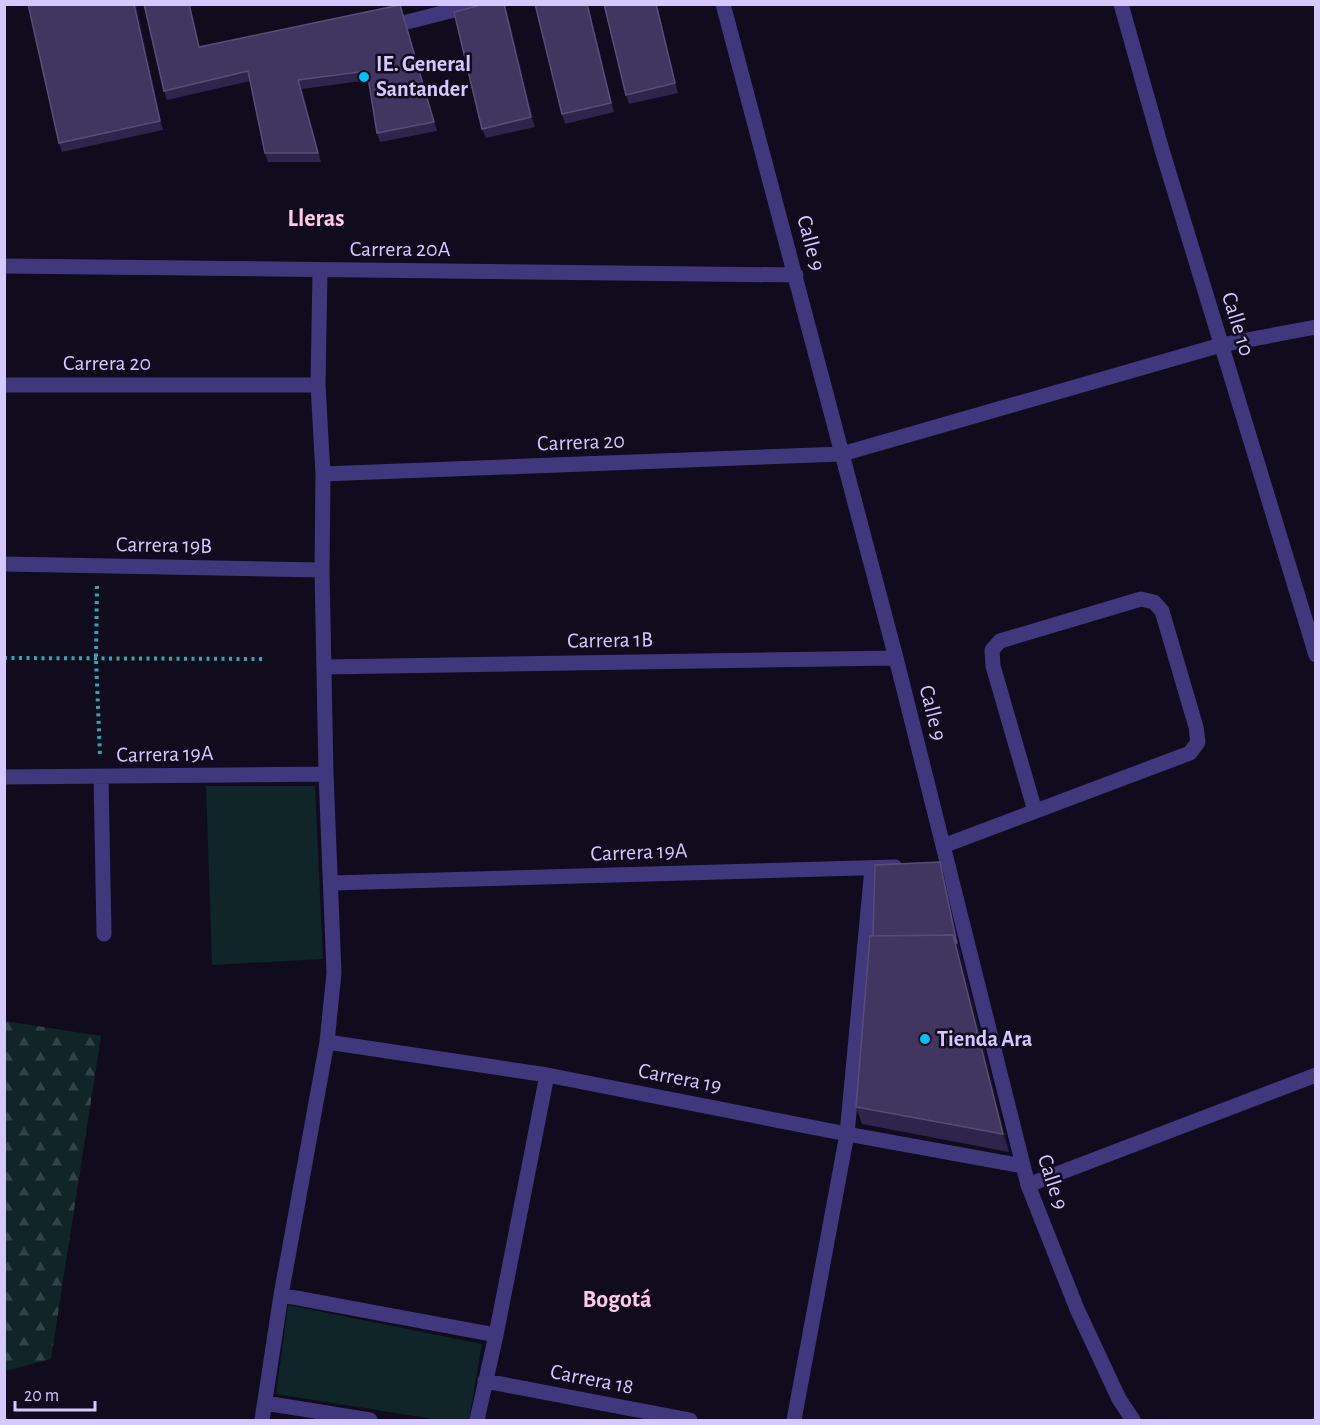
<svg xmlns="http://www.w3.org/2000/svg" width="1320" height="1425" viewBox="0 0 1320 1425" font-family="'Alegreya Sans',sans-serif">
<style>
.forest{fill:url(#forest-firs)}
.garden{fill:#0f2527}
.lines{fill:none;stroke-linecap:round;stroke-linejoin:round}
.path{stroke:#2da9ae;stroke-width:4;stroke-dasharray:3 4.5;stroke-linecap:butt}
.service{stroke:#40377c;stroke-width:15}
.minor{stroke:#40377c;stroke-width:15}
.tertiary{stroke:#40377c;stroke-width:15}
.wall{fill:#2f244c}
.shaded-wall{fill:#1b1331}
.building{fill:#41365f;stroke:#584d78;stroke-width:1.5}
.poi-dot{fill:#01c2f2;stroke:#100c1d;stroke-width:2}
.labels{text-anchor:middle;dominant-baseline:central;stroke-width:5;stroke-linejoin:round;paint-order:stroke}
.poi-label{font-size:22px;font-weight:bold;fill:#d4c8ff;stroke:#100c1d;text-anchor:start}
.street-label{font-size:22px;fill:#d4c8ff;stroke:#100c1d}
.neighbourhood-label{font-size:24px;font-weight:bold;fill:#ffcae6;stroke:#100c1d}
</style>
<defs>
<pattern id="forest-firs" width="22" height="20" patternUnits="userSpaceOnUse" patternTransform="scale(1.5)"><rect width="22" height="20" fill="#0f2527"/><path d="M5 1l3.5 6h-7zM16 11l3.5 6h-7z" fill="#314347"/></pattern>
</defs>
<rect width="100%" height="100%" fill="#100c1d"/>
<path class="forest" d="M5 1021 101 1036 51 1359 5 1371Z"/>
<path class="garden" d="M206 786H315L323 959 212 965Z
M288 1305 482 1344 469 1420H439L276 1394Z"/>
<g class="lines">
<path class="path" d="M97 586 96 659 100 755
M4 658 265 659"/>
<path class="service" d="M407 22 478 4"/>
<path class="minor" d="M723 4 896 658 1028 1185 1077 1309 1119 1399 1133 1420
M4 266 796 275
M4 385H318
M323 474 842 454 1221 345 1316 327
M4 564 322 570
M325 667 896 658
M4 777 326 774
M101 777 104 934
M943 846 1190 753 1198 742 1196 727 1162 611 1154 602 1141 599 1000 641 992 650 993 666 1035 811
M332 883 895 867
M327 1042 547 1075 847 1134 1023 1166
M1028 1185 1316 1075
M281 1295 496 1335
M485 1381 690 1420
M265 1403 370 1420
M262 1420 281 1295 327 1042 334 973 326 774 322 570 323 474 318 385 320 271
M477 1420 496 1335 547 1075
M794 1420 847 1134 872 868"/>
<path class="tertiary" d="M1121 4 1162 150 1316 655"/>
</g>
<path class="wall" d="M136 4 163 130 62 152 59 143Z
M485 4H505L535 127 486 138 482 129Z
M588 4 614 112 565 124 562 114Z
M604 4H657L678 93 629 104 626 95Z
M403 14 437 131 380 142 377 133 369 80 302 89 321 162H268L265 153 250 81 167 100 164 91 200 47Z
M943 871 960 953 1009 1152 862 1124 856 1107 873 936Z"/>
<path class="shaded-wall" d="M134 4H136L163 130 160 121Z
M189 4H190L202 56 199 47Z
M504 4 507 9 535 127 531 117Z
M587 4H588L614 112 611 103Z
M656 4H657L678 93 675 83Z
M400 5 403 14 437 131 434 122Z
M298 80 302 89 321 162 318 153Z
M940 862 943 871 960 953 1009 1152 1003 1134 953 935Z"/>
<path class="building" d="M28 4H134L160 121 59 143Z
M144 4H189L199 47 400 5 434 122 377 133 367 71 298 80 318 153H265L248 71 164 91Z
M485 4H504L531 117 482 129 454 12Z
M535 4H587L611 103 562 114Z
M604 4H656L675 83 626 95Z
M940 862 957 944 953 935 873 936 875 865Z
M953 935 1003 1134 856 1107 870 936Z"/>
<g class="poi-dot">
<circle cx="364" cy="77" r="6"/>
<circle cx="925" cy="1039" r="6"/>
</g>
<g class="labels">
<g class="poi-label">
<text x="376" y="64">IE. General<tspan x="376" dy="25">Santander</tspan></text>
<text x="937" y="1039">Tienda Ara</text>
</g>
<g class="street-label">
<text transform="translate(811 243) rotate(75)">Calle 9</text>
<text x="400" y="249">Carrera 20A</text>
<text transform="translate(1238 324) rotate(73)">Calle 10</text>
<text x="107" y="363">Carrera 20</text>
<text transform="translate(581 442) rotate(-2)">Carrera 20</text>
<text transform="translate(164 545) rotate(1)">Carrera 19B</text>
<text transform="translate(610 640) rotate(-1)">Carrera 1B</text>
<text transform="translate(933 713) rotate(76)">Calle 9</text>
<text transform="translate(165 754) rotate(-1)">Carrera 19A</text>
<text transform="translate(639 852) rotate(-2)">Carrera 19A</text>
<text transform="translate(680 1078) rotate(11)">Carrera 19</text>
<text transform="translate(1053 1182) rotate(72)">Calle 9</text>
<text transform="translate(592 1379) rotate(11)">Carrera 18</text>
</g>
<g class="neighbourhood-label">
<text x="316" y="219">Lleras</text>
<text x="617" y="1300">Bogotá</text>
</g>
</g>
<rect width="1320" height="1425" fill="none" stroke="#d4c8ff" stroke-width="12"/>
<path d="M15 1401v9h80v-9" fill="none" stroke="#d4c8ff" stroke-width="3"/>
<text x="24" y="1401" font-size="18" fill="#d4c8ff" stroke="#100c1d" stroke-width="4.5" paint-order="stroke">20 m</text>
</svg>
